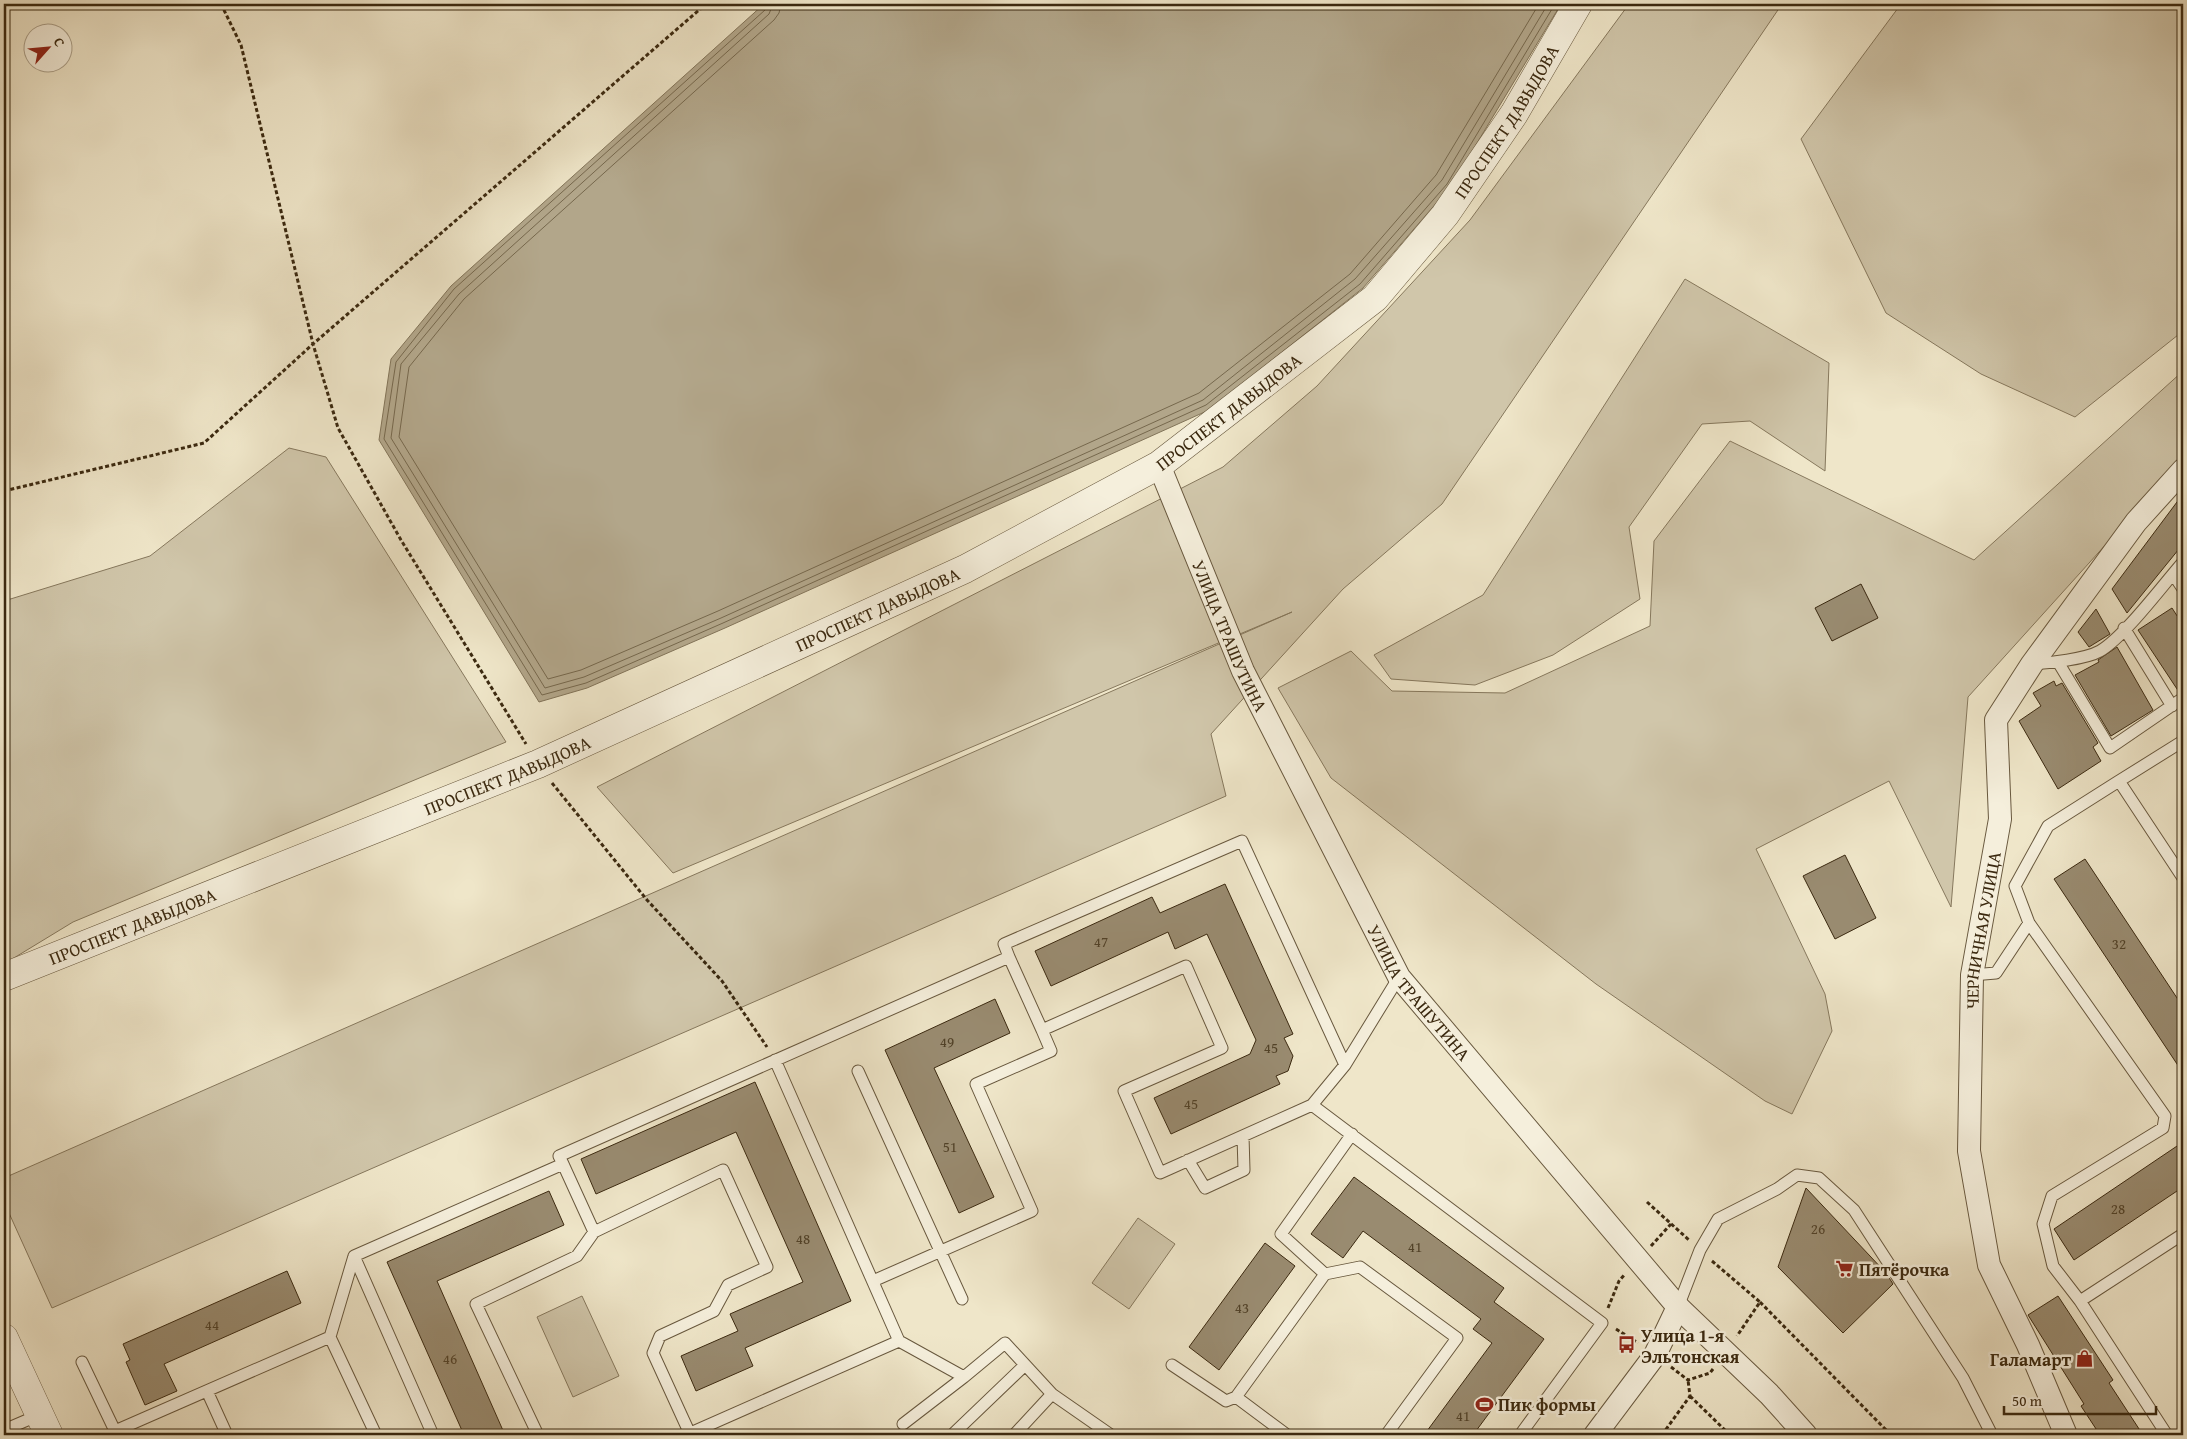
<svg xmlns="http://www.w3.org/2000/svg" width="2187" height="1439" viewBox="0 0 2187 1439" font-family="'Gentium Book Plus',serif">
<style>
.green{fill:#d0c6aa;stroke:#86785d}
.water{fill:#b2a68a;stroke:#827459}
.lines{fill:none;stroke-linecap:round;stroke-linejoin:round}
.shore{stroke:#76684d;stroke-width:1}
.building{fill:#998b70;stroke:#3b2910}
.service-casing{stroke:#68583e;stroke-width:13}
.minor-casing{stroke:#68583e;stroke-width:24}
.tertiary-casing{stroke:#68583e;stroke-width:29}
.path{stroke:#3b2910;stroke-width:3;stroke-dasharray:4 2.5;stroke-linecap:butt}
.service{stroke:#f5efdc;stroke-width:11}
.minor{stroke:#f5efdc;stroke-width:22}
.tertiary{stroke:#f5efdc;stroke-width:28}
.labels{text-anchor:middle;dominant-baseline:central;stroke-width:5;stroke-linejoin:round;paint-order:stroke}
.number-label{font-size:15px;fill:#524228}
.street-label{font-size:18px;fill:#3b2910;stroke:#f5efdc}
.poi-label{font-size:18px;font-weight:bold;fill:#3b2910;stroke:#f5efdc;text-anchor:start}
</style>
<rect width="100%" height="100%" fill="#efe6c9"/>
<filter id="stains"><feTurbulence type="fractalNoise" baseFrequency=".004" numOctaves="4"/><feColorMatrix values="0 0 0 0 .2 0 0 0 0 .09 0 0 0 0 .02 0 0 0 .5 -.17"/></filter>
<radialGradient id="worn" r=".72"><stop offset=".6" stop-color="#630" stop-opacity="0"/><stop offset="1" stop-color="#630" stop-opacity=".3"/></radialGradient>
<path class="green" d="M1629 4H1782L1442 504 1343 589 1211 734 1226 796 52 1308 4 1202V1178L1292 612 673 873 597 787 1223 467 1317 386 1470 220Z
M1901 4H2183V331L2075 417 1981 374 1886 313 1801 139Z
M1685 279 1829 363 1825 471 1750 421 1702 424 1629 527 1640 599 1553 655 1475 685 1391 679 1374 655 1483 595Z
M2183 371V459L1968 697 1951 907 1889 781 1756 849 1825 994 1832 1031 1792 1114 1765 1101 1596 984 1331 778 1278 688 1351 651 1392 691 1505 693 1650 626 1654 541 1730 441 1974 560Z
M289 448 326 457 506 742 73 922 4 964V601L150 556Z
M1138 1218 1175 1244 1129 1309 1092 1283Z
M582 1296 619 1376 573 1397 537 1317Z"/>
<path class="water" d="M764 4H1561L1451 186 1363 288 1209 410 725 628 587 688 539 702 379 440 391 359 451 286Z"/>
<g class="lines">
<path class="shore" d="M767 4 765 10 454 289 396 362 384 439 542 695 586 683 723 623 1206 405 1360 284 1447 184 1555 4
M773 4 769 14 459 294 401 364 391 438 545 688 584 677 721 618 1203 400 1355 279 1442 180 1548 4
M781 4 779 13 774 20 464 299 409 367 399 437 548 679 581 670 718 611 1199 393 1350 274 1436 175 1539 4"/>
</g>
<path class="building" d="M2183 494V544L2127 613 2112 589Z
M1861 584 1878 618 1832 641 1815 608Z
M2172 608 2183 625V691L2179 692 2138 630Z
M2096 609 2110 634 2089 647 2078 632Z
M2117 647 2153 710 2111 736 2075 675 2099 662 2098 660Z
M2054 681 2056 686 2062 683 2098 743 2093 747 2101 761 2058 789 2019 721 2041 706 2033 693Z
M1845 855 1876 918 1835 939 1803 876Z
M2085 859 2183 1007V1073L2054 879Z
M1225 884 1293 1034 1284 1038 1293 1056 1288 1071 1276 1076 1280 1084 1171 1134 1154 1098 1250 1054 1256 1040 1207 934 1175 949 1168 932 1051 986 1035 951 1152 897 1160 913Z
M995 999 1010 1033 934 1068 994 1197 959 1213 885 1050Z
M755 1082 851 1301 745 1348 753 1366 696 1391 681 1356 738 1331 730 1314 803 1282 736 1132 596 1194 581 1159Z
M2183 1142V1187L2074 1260 2054 1229Z
M1354 1177 1504 1288 1494 1302 1544 1339 1473 1435H1424L1492 1343 1473 1329 1481 1319 1363 1231 1343 1258 1311 1234Z
M1806 1188 1886 1273 1893 1284 1843 1333 1778 1267Z
M549 1191 564 1225 437 1281 505 1435H464L387 1262Z
M1265 1243 1295 1266 1219 1370 1189 1347Z
M287 1271 301 1303 164 1364 177 1391 145 1405 126 1362 130 1360 123 1344Z
M2058 1296 2113 1380 2109 1383 2143 1435H2100L2081 1406 2084 1404 2028 1315Z"/>
<g class="lines">
<defs>
<path id="service" d="M2173 574 2183 589
M2124 628 2172 706
M2058 662 2110 748 2183 698
M2032 664C2049 663 2086 659 2100 651 2125 636 2162 586 2183 562
M2119 781 2183 741
M2183 878 2119 781 2048 826 2015 886 2029 923 2165 1116 2163 1128 2052 1196 2043 1224 2053 1266 2080 1301 2183 1234
M1009 957 1042 1030
M1972 975 1996 973 2029 923
M1399 977 1345 1065 1312 1105 1602 1323 1520 1435
M858 1071 962 1299
M1188 1160 1205 1188 1244 1170 1243 1136
M563 1164 594 1232
M354 1256 433 1435
M1325 1274 1360 1267 1457 1338 1386 1435
M873 1281 1032 1211 976 1084 1051 1051 1042 1030 1186 966 1222 1048 1124 1091 1160 1173 1312 1105
M2080 1301 2167 1435
M1678 1307 1700 1250 1718 1219 1777 1189 1797 1175 1819 1178 1854 1210 1963 1378 1992 1435
M899 1341 964 1377 1005 1343 1052 1394 1111 1435
M82 1362 115 1431 330 1337
M1172 1365 1226 1401 1236 1397 1287 1435
M207 1391 227 1435
M1236 1397 1325 1274 1281 1234 1352 1134
M903 1424 964 1377
M4 1430 39 1415
M376 1435 330 1337 354 1256 563 1164 559 1156 1009 957 1004 944 1242 841 1345 1065
M538 1435 476 1304 577 1256 594 1232 723 1170 767 1267 728 1285 714 1311 660 1336 653 1353 690 1434
M686 1435 899 1341 775 1060
M952 1435 1025 1365
M1014 1435 1052 1394"/>
<g id="minor">
<path id="s1" d="M1159 465 1243 671 1399 977 1678 1307 1769 1394 1806 1435"/>
<path d="M1595 1435 1655 1355 1678 1307"/>
<path id="s2" d="M2066 1435 2028 1345 1989 1265 1969 1151 1972 975 2000 819 1996 720 2032 664 2136 522 2183 470"/>
</g>
<g id="tertiary">
<path id="s3" d="M4 977 538 764 965 569 1159 465 1375 298 1445 215 1514 114 1578 4"/>
<path d="M4 1338 49 1435"/>
</g>
</defs>
<use href="#service" class="service-casing"/>
<use href="#minor" class="minor-casing"/>
<use href="#tertiary" class="tertiary-casing"/>
<path class="path" d="M221 4 241 45 313 344 338 428 401 540 526 744
M4 491 204 443 313 344 706 4
M552 783 647 900 722 981 767 1047
M1647 1202 1689 1240
M1651 1246 1671 1224
M1712 1261 1760 1302 1737 1336
M1760 1302 1891 1435
M1608 1308 1619 1281 1625 1274
M1616 1329 1638 1343
M1671 1367 1688 1380 1710 1373 1713 1369
M1690 1396 1730 1435
M1662 1435 1690 1396 1688 1380"/>
<use href="#service" class="service"/>
<use href="#minor" class="minor"/>
<use href="#tertiary" class="tertiary"/>
</g>
<defs>
<symbol id="supermarket-bare" viewBox="-9 -9 18 18"><path d="M-6-5.5h2.5l.6 2H6L4.5 2H-2.5L-4.4-4H-6ZM-1.5 3.2a1.3 1.3 0 1 0 .1 0ZM3 3.2a1.3 1.3 0 1 0 .1 0Z" fill="#8f2418" stroke="#f5efdc" stroke-width="2.5" paint-order="stroke"/></symbol>
<symbol id="bus-bare" viewBox="-9 -9 18 18"><path d="M-5-6H5V4H4V6H2V4H-2V6H-4V4H-5ZM-3.5-4V0h7V-4ZM-3.5 1.2v1.5H-2V1.2ZM2 1.2v1.5H3.5V1.2Z" fill="#8f2418" stroke="#f5efdc" stroke-width="2.5" paint-order="stroke"/></symbol>
<symbol id="shop-bare" viewBox="-9 -9 18 18"><path d="M-5-2.5h2.3a2.7 3.5 0 0 1 5.4 0H5L5.5 6h-11ZM-1.5-2.5h3a1.5 2.3 0 0 0-3 0Z" fill="#8f2418" stroke="#f5efdc" stroke-width="2.5" paint-order="stroke"/></symbol>
<symbol id="stadium-bare" viewBox="-9 -9 18 18"><path d="M0-5a6.5 5 0 1 0 0 10a6.5 5 0 1 0 0-10ZM-3.5-1.8h7v3.6h-7Z" fill="#8f2418" stroke="#f5efdc" stroke-width="2.5" paint-order="stroke"/></symbol>
</defs>
<g fill-rule="evenodd">
<use href="#supermarket-bare" x="1832" y="1256" width="25" height="25"/>
<use href="#bus-bare" x="1614" y="1332" width="25" height="25"/>
<use href="#shop-bare" x="2072" y="1346" width="25" height="25"/>
<use href="#stadium-bare" x="1472" y="1392" width="25" height="25"/>
</g>
<g class="labels">
<g class="number-label">
<text x="1101" y="941">47</text>
<text x="2119" y="943">32</text>
<text x="947" y="1041">49</text>
<text x="1271" y="1047">45</text>
<text x="1191" y="1103">45</text>
<text x="950" y="1146">51</text>
<text x="2118" y="1208">28</text>
<text x="1818" y="1228">26</text>
<text x="803" y="1238">48</text>
<text x="1415" y="1246">41</text>
<text x="1242" y="1307">43</text>
<text x="212" y="1324">44</text>
<text x="450" y="1358">46</text>
<text x="1463" y="1415">41</text>
</g>
<g class="street-label">
<text stroke="none"><textPath href="#s3" startOffset="1758">ПРОСПЕКТ ДАВЫДОВА</textPath></text>
<text stroke="none"><textPath href="#s3" startOffset="1352">ПРОСПЕКТ ДАВЫДОВА</textPath></text>
<text stroke="none"><textPath href="#s3" startOffset="948">ПРОСПЕКТ ДАВЫДОВА</textPath></text>
<text stroke="none"><textPath href="#s1" startOffset="185">УЛИЦА ТРАШУТИНА</textPath></text>
<text stroke="none"><textPath href="#s3" startOffset="542">ПРОСПЕКТ ДАВЫДОВА</textPath></text>
<text stroke="none"><textPath href="#s3" startOffset="138">ПРОСПЕКТ ДАВЫДОВА</textPath></text>
<text stroke="none"><textPath href="#s2" startOffset="524">ЧЕРНИЧНАЯ УЛИЦА</textPath></text>
<text stroke="none"><textPath href="#s1" startOffset="590">УЛИЦА ТРАШУТИНА</textPath></text>
</g>
<g class="poi-label">
<text x="1859" y="1269">Пятёрочка</text>
<text x="1641" y="1335">Улица 1-я<tspan x="1641" dy="21">Эльтонская</tspan></text>
<text x="2071" y="1359" text-anchor="end">Галамарт</text>
<text x="1498" y="1404">Пик формы</text>
</g>
</g>
<rect width="2187" height="1439" fill="none" stroke="#efe6c9" stroke-width="20"/>
<rect x="5" y="5" width="2177" height="1429" fill="none" stroke="#3b2910" stroke-width="2.5"/>
<rect x="10" y="10" width="2167" height="1419" fill="none" stroke="#3b2910"/>
<g transform="translate(48 48) rotate(63)"><circle r="24" fill="#f5efdc" stroke="#aba08a"/>
<path d="M0-4L9 19L0 12L-9 19Z" fill="#8f2418"/>
<text y="-8" font-size="14" font-weight="bold" text-anchor="middle" fill="#3b2910">С</text>
</g>
<path d="M2004 1406v8h152v-8" fill="none" stroke="#3b2910" stroke-width="2.5"/>
<text x="2012" y="1406" font-size="15" fill="#3b2910" stroke="#f5efdc" stroke-width="4" paint-order="stroke">50 m</text>
<rect width="100%" height="100%" filter="url(#stains)"/>
<rect width="100%" height="100%" fill="url(#worn)"/>
</svg>
